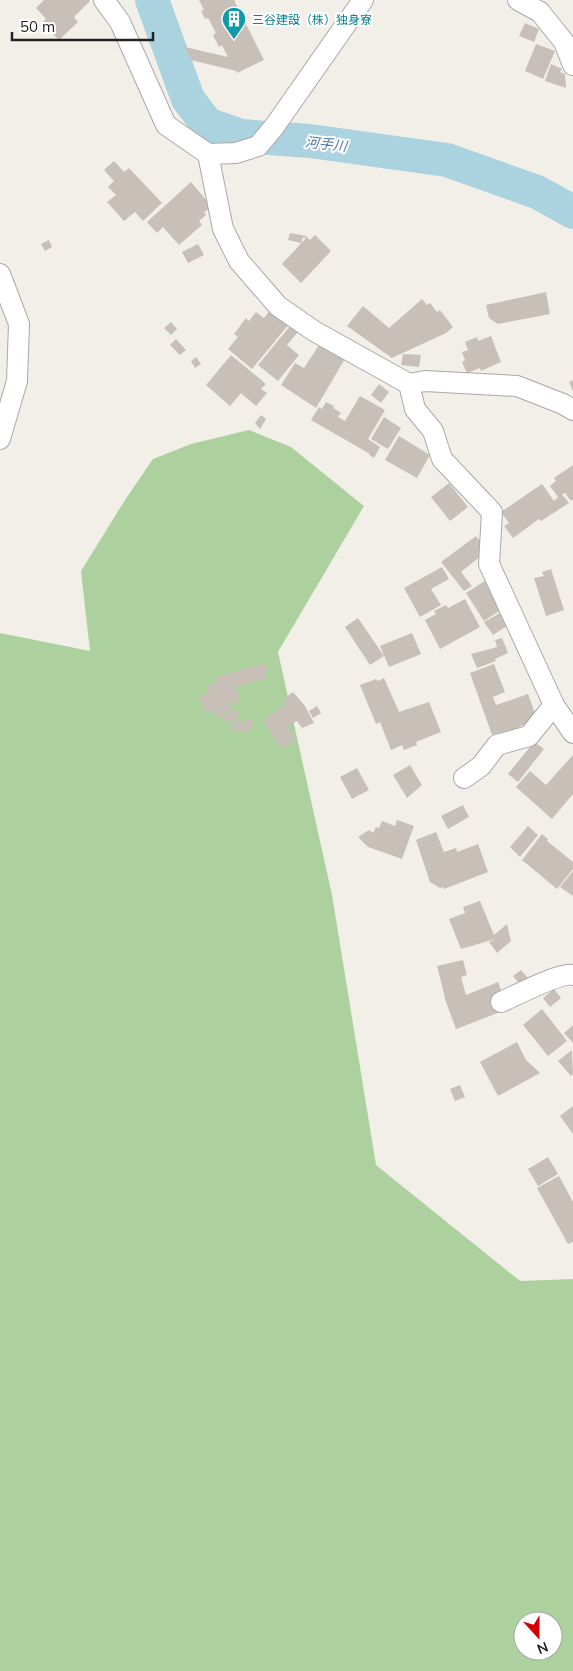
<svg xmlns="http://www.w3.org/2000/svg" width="573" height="1671" viewBox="0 0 573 1671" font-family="Mulish,'Noto Sans JP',sans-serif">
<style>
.forest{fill:#add19e;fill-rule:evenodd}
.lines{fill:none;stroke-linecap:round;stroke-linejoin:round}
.river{stroke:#aad3df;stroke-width:34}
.building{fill:#c7bfb8}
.minor-casing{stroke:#a9a9a9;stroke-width:22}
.minor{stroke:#fff;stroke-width:20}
.labels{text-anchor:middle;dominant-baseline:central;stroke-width:4;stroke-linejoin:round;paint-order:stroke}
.culture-label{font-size:12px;fill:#0d838f;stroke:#fff;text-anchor:start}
.water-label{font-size:14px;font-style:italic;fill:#4a7aab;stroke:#fff}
</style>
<rect width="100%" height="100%" fill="#f2efe9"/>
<path class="forest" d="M249 430 291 447 364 506 278 652 332 895 376 1165 520 1281 573 1279V1671H0V633L90 651 81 571 125 500 153 459 191 444ZM523 1621H553V1651H523Z"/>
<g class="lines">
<path class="river" d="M152 0 188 99 207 124 241 136 310 141 447 160 537 192 573 212"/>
</g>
<path class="building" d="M44 0H89L90 1 74 17 78 22 59 40 42 23 46 19 36 8Z
M199 0H234L264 60 237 73 236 71 191 60 185 47 228 57 222 45 219 47 213 35 216 33 208 18 205 19 201 11 204 10Z
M525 23 539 29 534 42 519 36Z
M536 44 555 51 543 79 525 71Z
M551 64 562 69 560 72 565 74 566 88 545 81Z
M114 161 124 172 129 168 162 203 143 221 135 212 124 221 107 202 116 195 108 187 114 181 104 170Z
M191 182 212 207 204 212 206 215 199 221 202 225 179 245 163 227 157 233 147 222Z
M290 233 306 236V238L303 237 301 243 288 240Z
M315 235 331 251 301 283 282 264 307 237 310 240Z
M49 240 52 247 45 251 41 244Z
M198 244 204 255 188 263 182 252Z
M546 292 550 314 498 324 489 318 486 305Z
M422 299 427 305 430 303 437 312 440 310 453 327 446 333 392 358 347 326 363 306 389 328Z
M276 303 294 318 252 369 228 349 238 337 234 334 246 318 249 321 256 312 264 318Z
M295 320 302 327 287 345 299 355 278 381 258 365Z
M171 322 177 329 171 335 164 328Z
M491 336 501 362 481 371 480 368 467 373 462 362 465 360 462 352 468 350 465 342 477 337 478 341Z
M176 339 186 350 180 355 170 345Z
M321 342 346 357 316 408 281 385 295 363 304 368Z
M403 354 421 355 419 367 401 365Z
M231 355 266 384 261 389 267 393 256 406 241 393 230 406 206 385Z
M196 357 201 364 195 368 191 361Z
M573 380V391L569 382Z
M379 384 389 392 381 403 371 395Z
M360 396 385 410 368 439 380 447 374 458 369 455 370 454 311 420 319 407 322 409 326 402 334 406 333 408 341 413 338 417 345 421Z
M261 415 266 419 260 429 255 423Z
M384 417 401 428 388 449 371 439Z
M399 436 430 455 417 478 385 460Z
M573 465V499L571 501 565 493 562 494 569 503 541 521 539 519 513 538 504 526 509 523 501 512 542 484 554 501 558 497 550 486 556 481 554 478Z
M449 483 468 507 450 521 431 497Z
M476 536 487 551 461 572 472 586 464 591 441 562Z
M442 567 449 579 431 589 441 605 420 617 404 588Z
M551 569 564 610 546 616 534 578 544 576 542 572Z
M496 574 515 607 501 615 507 626 493 635 484 622 500 613 499 611 484 621 466 593Z
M465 599 480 627 440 649 425 620 436 614 434 611 446 605 448 608Z
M358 618 384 656 370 665 345 627Z
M412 633 421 654 389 667 380 646Z
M502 638 508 653 495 659 496 661 477 668 471 654 497 647 495 640Z
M265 663 268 671 264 672 266 678 235 687 240 700 228 705 231 709 218 718 212 711 216 708 206 713 199 697 209 692 206 686 217 683 216 679 219 678 218 676Z
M494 664 505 692 493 697 496 705 528 694 537 719 519 727 522 735 509 740 506 731 492 735 470 673Z
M384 678 399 712 429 702 441 732 416 742 417 745 404 750 402 745 391 750 380 722 376 724 360 685 376 679 378 681Z
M293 692 305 706 314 723 302 728 297 721 288 726 296 739 281 749 263 720 287 704 283 699Z
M317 706 321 713 313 718 309 711Z
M233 708 240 715 232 724 227 719 225 722 222 719Z
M247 718 254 723 245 734 239 729 236 732 231 728 239 719 243 723Z
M534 742 544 749 518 782 508 774Z
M573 755V794L552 819 516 787 530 771 546 785Z
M410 765 422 785 407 798 393 775Z
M357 768 369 790 352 799 340 777Z
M463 805 469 817 448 829 441 816Z
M397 820 414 826 402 859 368 847 358 837 369 830 373 833 376 827 379 828 382 821 395 826Z
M528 826 538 835 520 857 510 847Z
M436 832 444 852 456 848 457 852 478 844 488 872 444 889 443 887 440 888 430 882 416 840Z
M542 834 548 839 547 841 573 862V869L557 889 522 860Z
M573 871V896L560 887Z
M480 901 494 935 507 924 511 941 497 953 489 942 495 939 461 949 449 919 465 913 463 907Z
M463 960 467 975 461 977 466 995 498 982 508 1009 456 1029 446 1002 437 966Z
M521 970 533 984 525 990 513 976Z
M554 989 561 998 550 1007 543 998Z
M542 1009 567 1041 548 1056 523 1025Z
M573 1025V1043L564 1033Z
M517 1042 526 1060 540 1073 498 1096 480 1062Z
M572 1050 573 1074 571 1076 558 1061Z
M460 1085 465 1097 455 1101 450 1089Z
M573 1106V1134L560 1116Z
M548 1157 558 1174 538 1186 528 1169Z
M559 1176 573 1202V1242L568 1244 537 1188Z"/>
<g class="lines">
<defs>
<path id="minor" d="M104 0 120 22 166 125 208 154 223 229 239 261 278 306 314 331 409 384 415 409 433 431 442 459 492 512 489 564 554 705 573 733
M518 0 540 12 564 42 573 65
M208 154 236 153 258 146 274 127 363 0
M0 274 19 324 17 381 0 439
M409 384 425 381 517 386 563 404 573 410
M464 778 481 766 497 745 529 736 554 705
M501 1002C515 996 560 972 573 975"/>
</defs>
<use href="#minor" class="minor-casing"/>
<use href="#minor" class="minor"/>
</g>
<defs>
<symbol id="building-pin" viewBox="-11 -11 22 30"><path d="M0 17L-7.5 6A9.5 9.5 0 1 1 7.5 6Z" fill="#0f9aa8" stroke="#fff"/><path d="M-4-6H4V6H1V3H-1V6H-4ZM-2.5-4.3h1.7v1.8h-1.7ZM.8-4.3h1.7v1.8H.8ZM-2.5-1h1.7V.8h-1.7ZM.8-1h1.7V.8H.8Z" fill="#fff"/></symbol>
</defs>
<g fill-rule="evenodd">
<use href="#building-pin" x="220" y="5" width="28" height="38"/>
</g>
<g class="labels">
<g class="culture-label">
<text x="252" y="19">三谷建設（株）独身寮</text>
</g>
<g class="water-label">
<text transform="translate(326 144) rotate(7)">河手川</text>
</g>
</g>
<g transform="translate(538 1636) rotate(159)"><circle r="24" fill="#ffffff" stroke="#a7a7a7"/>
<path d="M0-4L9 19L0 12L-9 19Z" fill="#d40000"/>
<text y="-8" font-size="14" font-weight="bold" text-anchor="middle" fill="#222222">N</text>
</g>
<path d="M12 32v8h141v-8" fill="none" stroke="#222222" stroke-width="2.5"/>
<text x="20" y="32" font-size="15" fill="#222222" stroke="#ffffff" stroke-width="4" paint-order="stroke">50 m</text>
</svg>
